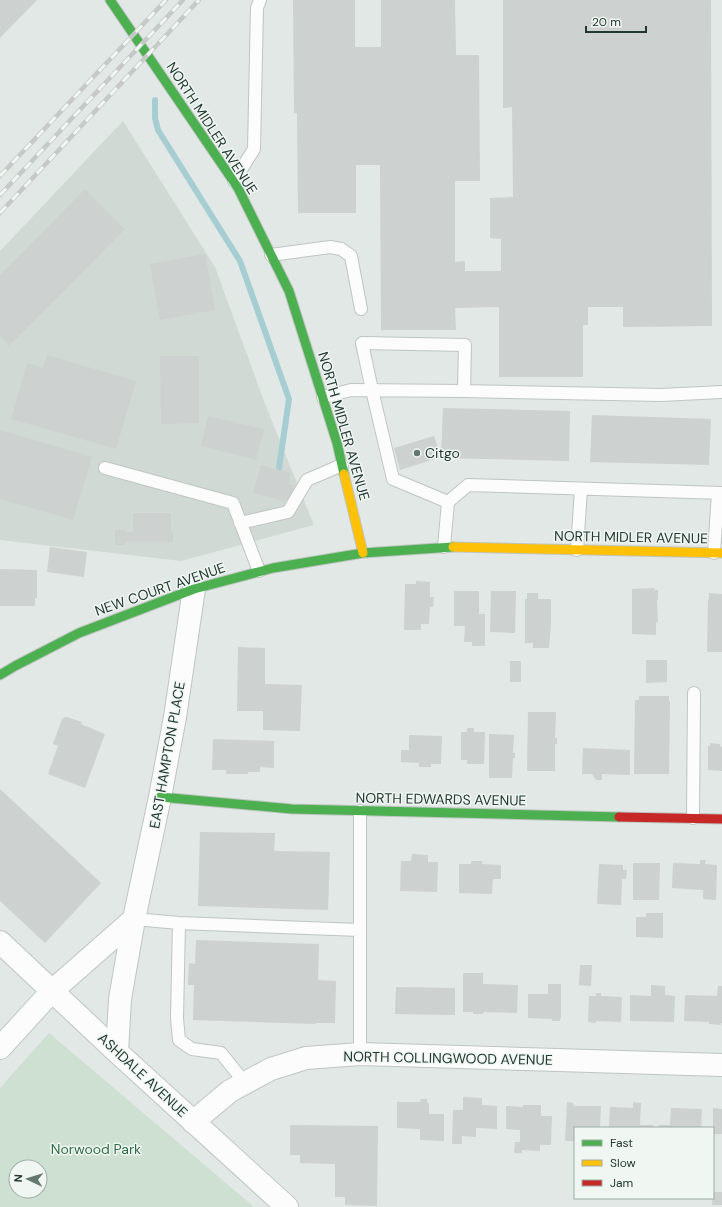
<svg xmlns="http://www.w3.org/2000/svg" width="722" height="1207" viewBox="0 0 722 1207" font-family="'DM Sans',sans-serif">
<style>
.built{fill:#d1d9d5}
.green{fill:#cde0d2;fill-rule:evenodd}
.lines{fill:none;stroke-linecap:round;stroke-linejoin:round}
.stream{stroke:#a6cdd2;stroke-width:6}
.building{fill:#cdd1cf}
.lane-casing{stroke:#bfc5c2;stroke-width:14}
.street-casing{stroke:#bfc5c2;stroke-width:24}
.fast-casing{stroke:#bfc5c2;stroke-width:11}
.slow-casing{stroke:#bfc5c2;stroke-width:11}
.jam-casing{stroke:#bfc5c2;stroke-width:11}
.lane{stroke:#fbfcfb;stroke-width:12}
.street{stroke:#fbfcfb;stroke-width:22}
.fast{stroke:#4caf50;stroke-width:9}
.slow{stroke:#ffc107;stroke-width:9}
.jam{stroke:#c62828;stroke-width:9}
.rail-casing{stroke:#c6c9c8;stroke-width:4.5}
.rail{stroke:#f0f7f3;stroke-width:3;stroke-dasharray:9;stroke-linecap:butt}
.poi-dot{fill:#667671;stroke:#f0f7f3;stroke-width:1.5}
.labels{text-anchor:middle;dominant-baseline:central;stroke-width:3;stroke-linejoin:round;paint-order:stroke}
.street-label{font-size:14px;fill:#233832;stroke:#f0f7f3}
.poi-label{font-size:14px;fill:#233832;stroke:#f0f7f3;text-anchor:start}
.park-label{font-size:14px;fill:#316b46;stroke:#f0f7f3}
</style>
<rect width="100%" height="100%" fill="#e2e8e5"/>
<path class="built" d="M123 121 215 267 265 404 314 525 181 561 0 540V251Z"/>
<path class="green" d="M49 1033 254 1207H0V1088ZM16 1167H40V1191H16Z"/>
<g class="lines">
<path class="stream" d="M155 100V118L158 130 240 261 289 399 279 468"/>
</g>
<path class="building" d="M0 0H37L0 38Z
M293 0H355V47H381V0H455L456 55H479L480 181H455V262L465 261V271H501V239L490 238V198L513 197 512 107 503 108V0H711L712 326 623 327V307H588V325H583V377H499V307L455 308 456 330H381L380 165H356V213H298L297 113H294Z
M85 189 125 229 9 346 0 336V275Z
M205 254 215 310 160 320 150 264Z
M47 355 136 381 116 449 11 419 27 363 43 368Z
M160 356H199V423L161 424Z
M443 408 570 411 569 461 441 458Z
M592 415 711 419 709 465 590 462Z
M208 416 264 429 256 460 201 446Z
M0 430 92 457 73 520 0 499Z
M434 436 441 457 400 470 394 448Z
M261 465 291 473 288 484 294 485 290 500 284 499V501L253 493Z
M133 513H171V531L173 532V542H125V545H115V530H126V532H133Z
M50 547 87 552 84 577 47 572Z
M0 569 37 570V598H35V606H0Z
M416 581 430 582V597H434L433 607H430L429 624H421V630H404L405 584H416Z
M655 588 654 590H658V600H657L658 622H656V635L632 634V589Z
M454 591H479V614H485V646H472V642H464L465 626H454Z
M491 591H516L515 633 490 632Z
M527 593H538V599H551V624L549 648H533V643H525V599H527Z
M709 593 722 594V652H707L708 600 709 599Z
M238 647 265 648V684L302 685 300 731 263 730V711H237Z
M646 660H667V682L646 683Z
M510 661H521V682H510Z
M639 696H669V701H670L669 774H634L635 700H639Z
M528 712H556L555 738H557V744H555V771H527Z
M65 717H67L82 722 81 724 105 734 85 788 48 774 58 746 53 744 62 719Z
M467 728H474V732H485L484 764H467V760H461V732H467Z
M489 734 514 735 513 753H515V758H513L512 778H489Z
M409 735 442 736 441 764H431V767H419V763L401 762V750H409Z
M213 739 274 741V768L260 767V772H248V774H226V770H212Z
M710 743 720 744V746L722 747V771L708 770V746H710Z
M583 748 630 750V775L602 774V780H596L592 774H582Z
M0 789 101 883 45 943 0 901Z
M200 832 275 833 274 851 330 852 328 910 198 906Z
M412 854 428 855V862H438L437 892 400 891 401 861H411Z
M700 860H706L705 864 717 865 716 900 703 899V890L672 888 673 863 700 864Z
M471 861H482V864L501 865V879H493L492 894 459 893V864H471Z
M633 863H660L659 900H633Z
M599 864 623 865V870H627L626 879H622L621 905 597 904Z
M646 913H663V938L636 937V917H646Z
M196 940 319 944 318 980 336 981 335 1023H316L315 1024 193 1020 194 985H188L189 963 195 964Z
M580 965H592L591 986 579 985Z
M463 973H483V984L518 985 517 1013 484 1012 483 1014H473V1012H463Z
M548 984H561V1019H560V1021H552V1019L528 1018V994H548Z
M651 985 665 986V995L675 996 674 1022 630 1021V995L651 996Z
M718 986H722V1023H721V1025L709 1024V1022L684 1021 685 995 717 996Z
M396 987 455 988V1015L395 1014Z
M596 993H601V996L622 997 621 1022 596 1021V1023L588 1022 589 996H596Z
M463 1097 482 1098V1105L497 1106V1129L476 1128V1137L462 1136V1144H452L453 1110H463Z
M421 1099H427V1103H429V1114H444V1141L420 1140V1129L397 1128V1102H420Z
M567 1102 573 1103 574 1106H601L600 1128H575V1141H565Z
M633 1102 641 1103 640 1125H653V1128H609L610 1107 633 1108Z
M523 1105H541V1116H552L551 1145H540V1151L522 1150V1153H514L515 1142H520V1130L506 1129V1106L523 1107Z
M671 1108 702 1109 701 1128H659V1125H670Z
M713 1108 722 1109V1134H713Z
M290 1125 378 1126 377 1206 345 1205V1197H335V1164L300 1163V1155H290Z
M713 1192H722V1205H712Z"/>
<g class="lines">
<defs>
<path id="lane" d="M234 181 254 149 257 8 260 0
M271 255 330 247 341 249 351 256 361 309
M323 397 351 390 464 391 661 395 722 392
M105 468 233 503 259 571
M448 502 393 479 372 390 362 343 465 345 464 391
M240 523 288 512 307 480 342 465
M444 547 448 502 468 485 722 493
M577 550 581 489
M714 553 718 493
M360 811V1054
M693 818 694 693
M134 919 179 923 360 930
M179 923 177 1018 179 1040 192 1049 221 1053 245 1083"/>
<path id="street" d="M0 942 117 1052 287 1207
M0 1048 52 991 134 919 160 797 175 717 194 589
M117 1052 120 999 134 919
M193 1122 230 1091 271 1069 306 1058 360 1054 722 1065"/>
<path id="fast" d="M110 0 238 188 289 291 337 443 344 474
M0 675 15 666 79 633 194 589 273 568 363 553 453 547
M160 797 292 809 619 817"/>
<path id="slow" d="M344 474 363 553
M453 547 722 553"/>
<path id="jam" d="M619 817 722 819"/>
</defs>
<use href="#lane" class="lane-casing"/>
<use href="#street" class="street-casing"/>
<use href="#fast" class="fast-casing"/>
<use href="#slow" class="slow-casing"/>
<use href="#jam" class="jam-casing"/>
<use href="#lane" class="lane"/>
<use href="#street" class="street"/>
<use href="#fast" class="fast"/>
<use href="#slow" class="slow"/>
<use href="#jam" class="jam"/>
<defs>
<path id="rail" d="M0 176 166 0
M0 195 183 0
M0 213 199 0"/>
</defs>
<use href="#rail" class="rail-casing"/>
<use href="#rail" class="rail"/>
</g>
<circle class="poi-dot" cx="417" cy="453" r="4"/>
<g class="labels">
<g class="street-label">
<text transform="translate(212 128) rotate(57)">NORTH MIDLER AVENUE</text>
<text transform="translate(344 426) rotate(74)">NORTH MIDLER AVENUE</text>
<text transform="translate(631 537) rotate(1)">NORTH MIDLER AVENUE</text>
<text transform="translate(160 589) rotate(-19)">NEW COURT AVENUE</text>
<text transform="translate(167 755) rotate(-80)">EAST HAMPTON PLACE</text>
<text transform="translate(441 799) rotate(1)">NORTH EDWARDS AVENUE</text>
<text transform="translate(448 1058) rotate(1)">NORTH COLLINGWOOD AVENUE</text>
<text transform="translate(143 1075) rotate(43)">ASHDALE AVENUE</text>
</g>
<g class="poi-label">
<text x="425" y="453">Citgo</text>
</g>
<g class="park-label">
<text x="96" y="1149">Norwood Park</text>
</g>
</g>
<rect x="574" y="1127" width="140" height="72" fill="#f0f7f3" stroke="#9eaba6"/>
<rect x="582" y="1140" width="20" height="6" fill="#4caf50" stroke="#9eaba6"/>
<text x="610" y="1147" font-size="12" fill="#233832">Fast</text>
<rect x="582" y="1160" width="20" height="6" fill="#ffc107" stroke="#9eaba6"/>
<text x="610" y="1167" font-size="12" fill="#233832">Slow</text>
<rect x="582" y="1180" width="20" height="6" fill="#c62828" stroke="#9eaba6"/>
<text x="610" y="1187" font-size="12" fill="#233832">Jam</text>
<g transform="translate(28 1179) rotate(274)"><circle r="19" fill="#f0f7f3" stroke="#9eaba6"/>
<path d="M0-3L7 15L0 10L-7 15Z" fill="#667671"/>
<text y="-6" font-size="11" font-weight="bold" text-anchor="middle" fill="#233832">N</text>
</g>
<path d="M586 26v6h60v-6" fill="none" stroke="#233832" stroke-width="2"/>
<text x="592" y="26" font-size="12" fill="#233832" stroke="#f0f7f3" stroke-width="3" paint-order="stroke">20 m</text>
</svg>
